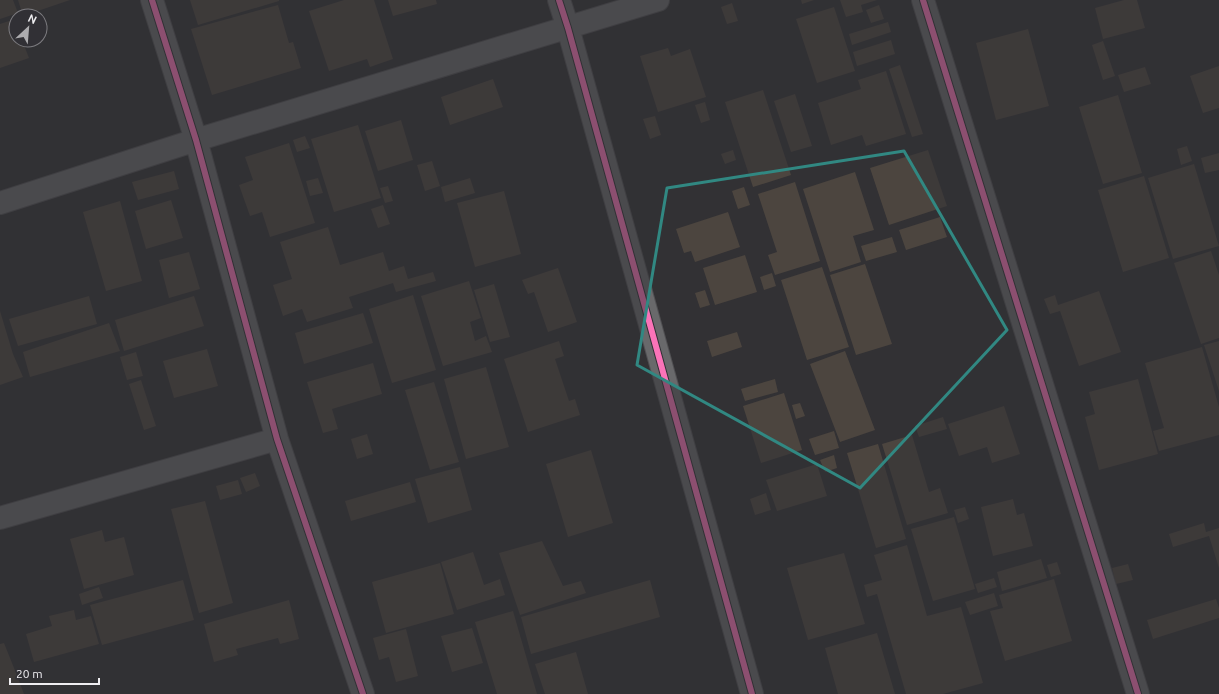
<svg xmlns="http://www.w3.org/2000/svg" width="1219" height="694" viewBox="0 0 1219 694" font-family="Ubuntu,sans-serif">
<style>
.building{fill:#4c453f}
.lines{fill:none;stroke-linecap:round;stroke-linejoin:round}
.street-casing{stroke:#515053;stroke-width:24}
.street{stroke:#69696b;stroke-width:22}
.cycleway-casing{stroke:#313035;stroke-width:8}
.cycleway{stroke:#fb73b8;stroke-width:6}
.marked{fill:none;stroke:#318882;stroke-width:3;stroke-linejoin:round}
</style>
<rect width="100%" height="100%" fill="#323134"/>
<path class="building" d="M0 0H13L18 13 0 19Z
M18 0H70L23 16Z
M190 0H279V1L198 25Z
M344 0H374L393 59 370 67 367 59 329 71 309 11Z
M388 0H436L437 4 393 16Z
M801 0H814L802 4Z
M840 0H877L861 5 863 12 846 17Z
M1124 0H1137L1145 28 1103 39 1095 8Z
M732 3 738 21 727 24 721 7Z
M278 5 289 43 293 42 301 68 212 95 191 29Z
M879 5 884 19 871 23 866 10Z
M834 7 855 71 817 83 796 19Z
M15 19 16 40H22L29 58 0 68V24Z
M888 22 891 32 852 45 849 34Z
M1028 29 1049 106 996 120 976 43Z
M891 40 895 54 857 66 853 52Z
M1103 41 1115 76 1103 80 1092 45Z
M668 48 671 56 690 49 706 97 658 112 640 56Z
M900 65 923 134 912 137 889 69Z
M1219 66V108L1203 113 1190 76Z
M1145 67 1151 84 1124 92 1118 75Z
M886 71 906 134 866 146 862 135 831 145 818 103 861 89 858 80Z
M493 79 503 107 450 125 441 97Z
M763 90 791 175 753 187 725 102Z
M795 94 812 146 791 152 774 101Z
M1118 95 1142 173 1103 184 1079 107Z
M705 102 710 120 701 123 695 105Z
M655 116 661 135 650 139 643 119Z
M401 120 413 160 378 171 365 131Z
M358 125 381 198 334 212 311 139Z
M305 136 310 148 297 152 293 140Z
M289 143 315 223 270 237 262 212 250 216 239 185 253 180 245 157Z
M1187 146 1192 161 1181 165 1177 149Z
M733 150 736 160 725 164 721 154Z
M928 150 947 206 889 225 870 168Z
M1219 153V170L1205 173 1201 158Z
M432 161 440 186 425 191 417 165Z
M1194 164 1219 246 1173 259 1148 178Z
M174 171 179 189 138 200 132 182Z
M855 172 874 230 853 236 861 262 830 272 803 189Z
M1144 176 1169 258 1123 272 1098 190Z
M318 178 323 193 310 196 306 181Z
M470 178 475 193 445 202 441 187Z
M795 182 820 261 775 275 768 255 777 252 758 194Z
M388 186 393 201 385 203 380 188Z
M744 187 750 205 738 209 732 191Z
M504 191 521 254 475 267 457 203Z
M171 200 183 238 146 249 135 211Z
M120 201 142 281 106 291 83 212Z
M383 205 390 224 378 228 371 209Z
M728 212 740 247 695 262 691 251 684 253 676 229Z
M940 217 947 237 906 250 899 230Z
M328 227 340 265 383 252 389 271 404 266 408 279 433 272 436 281 396 292 393 283 349 297 353 308 307 322 302 309 283 316 273 285 292 279 280 242Z
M892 237 897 252 866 261 861 246Z
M1211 251 1219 275V338L1201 344 1174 263Z
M189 252 200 289 169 298 159 260Z
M745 255 757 292 715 305 703 268Z
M865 264 892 344 856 355 830 275Z
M822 267 849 347 807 360 781 280Z
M558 268 577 322 548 332 534 292 528 294 522 280Z
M772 273 776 286 764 290 760 277Z
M469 281 481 318 470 322 475 341 486 336 492 352 443 366 421 296Z
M494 284 510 337 490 342 474 290Z
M705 290 710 305 700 308 695 293Z
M1099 291 1121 352 1079 366 1060 311 1050 314 1044 299 1055 295 1058 305Z
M413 295 436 370 392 383 369 309Z
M89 296 97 324 18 346 9 319Z
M194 296 204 326 124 351 115 320Z
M0 311 13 354 23 377 0 385Z
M363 313 373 343 304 364 295 333Z
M109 323 120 351 30 377 23 352Z
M737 332 742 347 712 357 707 341Z
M559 341 564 356 555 359 569 401 575 399 580 415 528 432 504 359Z
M1219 341V391L1204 345Z
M1202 347 1219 407V435L1159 451 1153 431 1164 428 1145 363Z
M207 349 218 386 174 398 163 361Z
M845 351 875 430 840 442 810 364Z
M136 352 143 376 127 380 120 357Z
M373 363 382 394 332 409 338 429 323 433 307 382Z
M486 367 509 447 466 459 444 379Z
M775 379 778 392 745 401 741 389Z
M1138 379 1158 454 1099 470 1085 417 1095 414 1089 392Z
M141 380 156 426 144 430 129 384Z
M434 382 459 462 430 470 405 390Z
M784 393 802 450 761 463 743 406Z
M800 403 805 416 796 419 792 405Z
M1004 406 1020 454 992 463 987 447 959 456 948 424Z
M943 417 947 429 919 437 915 426Z
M834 431 839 448 815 455 809 439Z
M367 434 373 454 357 459 351 439Z
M912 435 929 492 940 488 948 513 907 525 882 444Z
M878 444 906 539 876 548 847 453Z
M591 450 613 523 568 537 546 464Z
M834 455 837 468 825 472 820 460Z
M817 464 827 496 777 511 766 480Z
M460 467 472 510 428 523 415 479Z
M255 473 260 486 246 492 240 478Z
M238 480 242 494 220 500 216 486Z
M410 482 416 502 351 521 345 501Z
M766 493 771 510 755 515 750 499Z
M1013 499 1017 515 1024 513 1033 546 993 556 981 507Z
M205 501 233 603 199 613 171 509Z
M965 507 969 519 958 523 954 510Z
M954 517 975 589 933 601 911 529Z
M1204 523 1206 532 1219 528V568L1209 536 1173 547 1169 534Z
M102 530 105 542 124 537 134 575 84 589 70 539Z
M542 541 563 586 581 581 586 593 520 615 499 553Z
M907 545 927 616 961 607 983 683 943 694H906L877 594 867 597 864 585 882 580 874 555Z
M473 552 484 585 500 579 505 595 457 610 441 562Z
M844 553 865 624 808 640 787 568Z
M1041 559 1047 578 1002 591 997 572Z
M1057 562 1061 574 1051 577 1047 565Z
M440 563 454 614 386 633 372 582Z
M1128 564 1133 580 1116 584 1112 568Z
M994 578 997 587 978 593 975 584Z
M1054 579 1072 641 1005 661 990 611 1003 608 999 595Z
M183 580 194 620 102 645 90 605Z
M650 580 660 617 531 654 521 617Z
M99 587 103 598 82 605 79 594Z
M994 593 998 606 970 615 965 602Z
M1216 599 1219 608V618L1153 639 1147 620Z
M289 600 299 639 280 644 278 638 236 649 238 655 214 662 204 624Z
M74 610 76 620 91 616 99 644 34 662 26 634 52 626 49 616Z
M513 611 537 694H497L475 622Z
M472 628 483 663 452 672 441 636Z
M406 629 418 676 396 682 389 657 379 660 373 638Z
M877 633 895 694H838L825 648Z
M4 643 16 673 24 694H0V644Z
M576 652 588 694H545L535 664Z"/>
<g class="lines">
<defs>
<path id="street" d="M152 0 196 140 277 439 363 694
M559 0 568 28 752 694
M923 0 1138 694
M0 203 196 140 658 0
M0 518 277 439"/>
</defs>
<use href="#street" class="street-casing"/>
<use href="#street" class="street"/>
<defs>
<path id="cycleway" d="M152 0 196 140 277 439 363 694
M559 0 568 28 752 694
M923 0 1138 694"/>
</defs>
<use href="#cycleway" class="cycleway-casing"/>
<use href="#cycleway" class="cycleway"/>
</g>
<path d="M0 0H1219V694H0ZM904 151 1007 330 860 488 637 365 667 188Z" fill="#323134" fill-opacity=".55" fill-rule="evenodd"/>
<path class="marked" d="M904 151 1007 330 860 488 637 365 667 188Z"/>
<g transform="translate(28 28) rotate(26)"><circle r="19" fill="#313035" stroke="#7d7c80"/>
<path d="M0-3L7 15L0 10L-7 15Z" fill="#adacaf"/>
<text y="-6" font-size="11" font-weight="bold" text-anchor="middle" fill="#efeef1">N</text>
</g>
<path d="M10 678v6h89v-6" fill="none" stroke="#efeef1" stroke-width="2"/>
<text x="16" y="678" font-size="12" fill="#efeef1" stroke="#313035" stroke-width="3" paint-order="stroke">20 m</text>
</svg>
